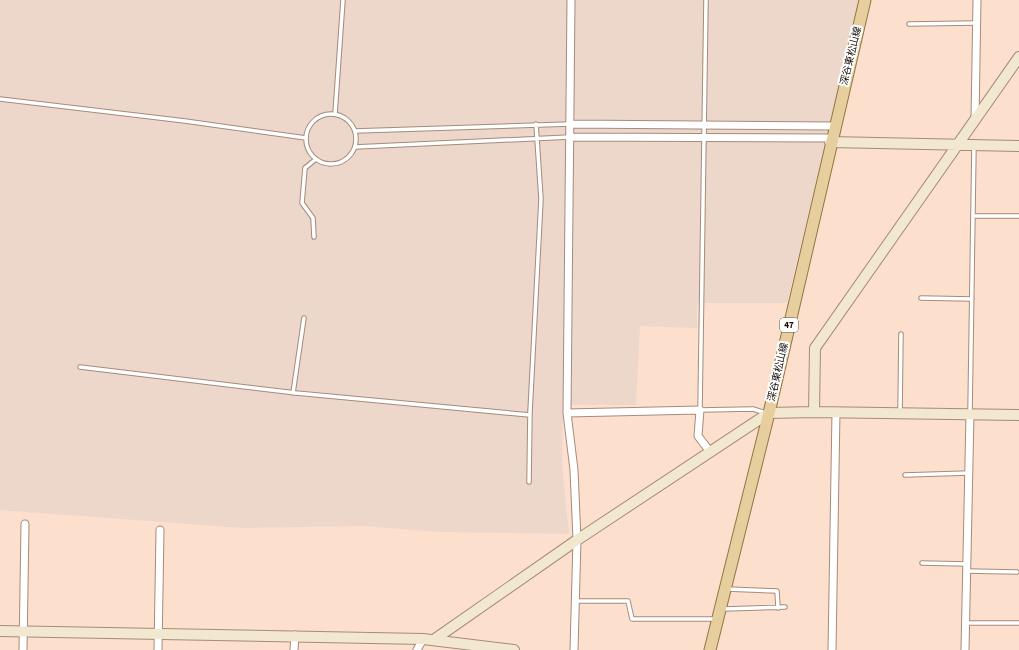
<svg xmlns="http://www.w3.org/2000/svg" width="1019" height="650" viewBox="0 0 1019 650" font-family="'Source Sans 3','Noto Sans JP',sans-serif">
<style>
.industrial{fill:#edd7ca}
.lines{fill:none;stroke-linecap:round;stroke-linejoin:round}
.lane-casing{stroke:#a58b7b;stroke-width:5.5}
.street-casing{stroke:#a58b7b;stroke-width:9}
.secondary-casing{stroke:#a58b7b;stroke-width:12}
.primary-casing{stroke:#927540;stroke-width:13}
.lane{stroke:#fff;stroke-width:3.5}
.street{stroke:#fff;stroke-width:7}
.secondary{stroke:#f2e7cf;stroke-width:10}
.primary{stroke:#e6ce9e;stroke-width:11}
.labels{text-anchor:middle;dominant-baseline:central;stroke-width:4;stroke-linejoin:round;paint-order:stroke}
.shield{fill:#fff;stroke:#5c5551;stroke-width:1}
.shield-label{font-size:9px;font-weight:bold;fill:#160c07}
.street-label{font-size:10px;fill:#160c07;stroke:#fff}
</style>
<rect width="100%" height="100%" fill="#fddfce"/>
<path class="industrial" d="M0 0H859L787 303H697V328L640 326 636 405H563L562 464 569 534 440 532 364 526 243 528 0 510Z"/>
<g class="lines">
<defs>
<path id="lane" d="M706 0 700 410 753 409 766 413
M909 24 976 23
M0 99 185 121 306 138
M306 139a25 25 0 1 1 50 0a25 25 0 1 1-50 0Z
M335 114 343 0
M355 131 570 124
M355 147 570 137
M973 216H1019
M314 237 313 218 302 203 305 168 316 159
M921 298 972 299
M80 367 296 393 530 415
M293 393 304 318
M900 413 901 334
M970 413 974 145
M905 475 969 473
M529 482 530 412 541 199 536 124
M922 563 967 564
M966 571 1017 572
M727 589 777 591 778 608
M576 601H628L632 619H716
M723 609 785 607
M966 623H1019"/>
<path id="street" d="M571 0 567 413 574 470 577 540 574 650
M975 120 977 0
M570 124 834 126
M570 137 831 138
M567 413 700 410 698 436 711 453
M23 650 25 524
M158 650 160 530
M294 650 295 635
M417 650 423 639
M832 650 836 412
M965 650 970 414"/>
<path id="secondary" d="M830 142 1019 146
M814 412 815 348 1019 57
M0 631 423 639 514 650
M435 639 577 540 769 413 814 412 1019 415"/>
<path id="primary" d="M710 650 769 413 865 0"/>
</defs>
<use href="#lane" class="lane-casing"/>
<use href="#street" class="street-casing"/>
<use href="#secondary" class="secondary-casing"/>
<use href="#primary" class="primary-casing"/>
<use href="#lane" class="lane"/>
<use href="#street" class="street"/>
<use href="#secondary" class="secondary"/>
<use href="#primary" class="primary"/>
</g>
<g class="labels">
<rect class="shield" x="780" y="318" width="18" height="14" rx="3"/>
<g class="shield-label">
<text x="789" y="325">47</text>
</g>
<g class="street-label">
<text transform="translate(851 56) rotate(-76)">深谷東松山線</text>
<text transform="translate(778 372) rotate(-77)">深谷東松山線</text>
</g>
</g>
</svg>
